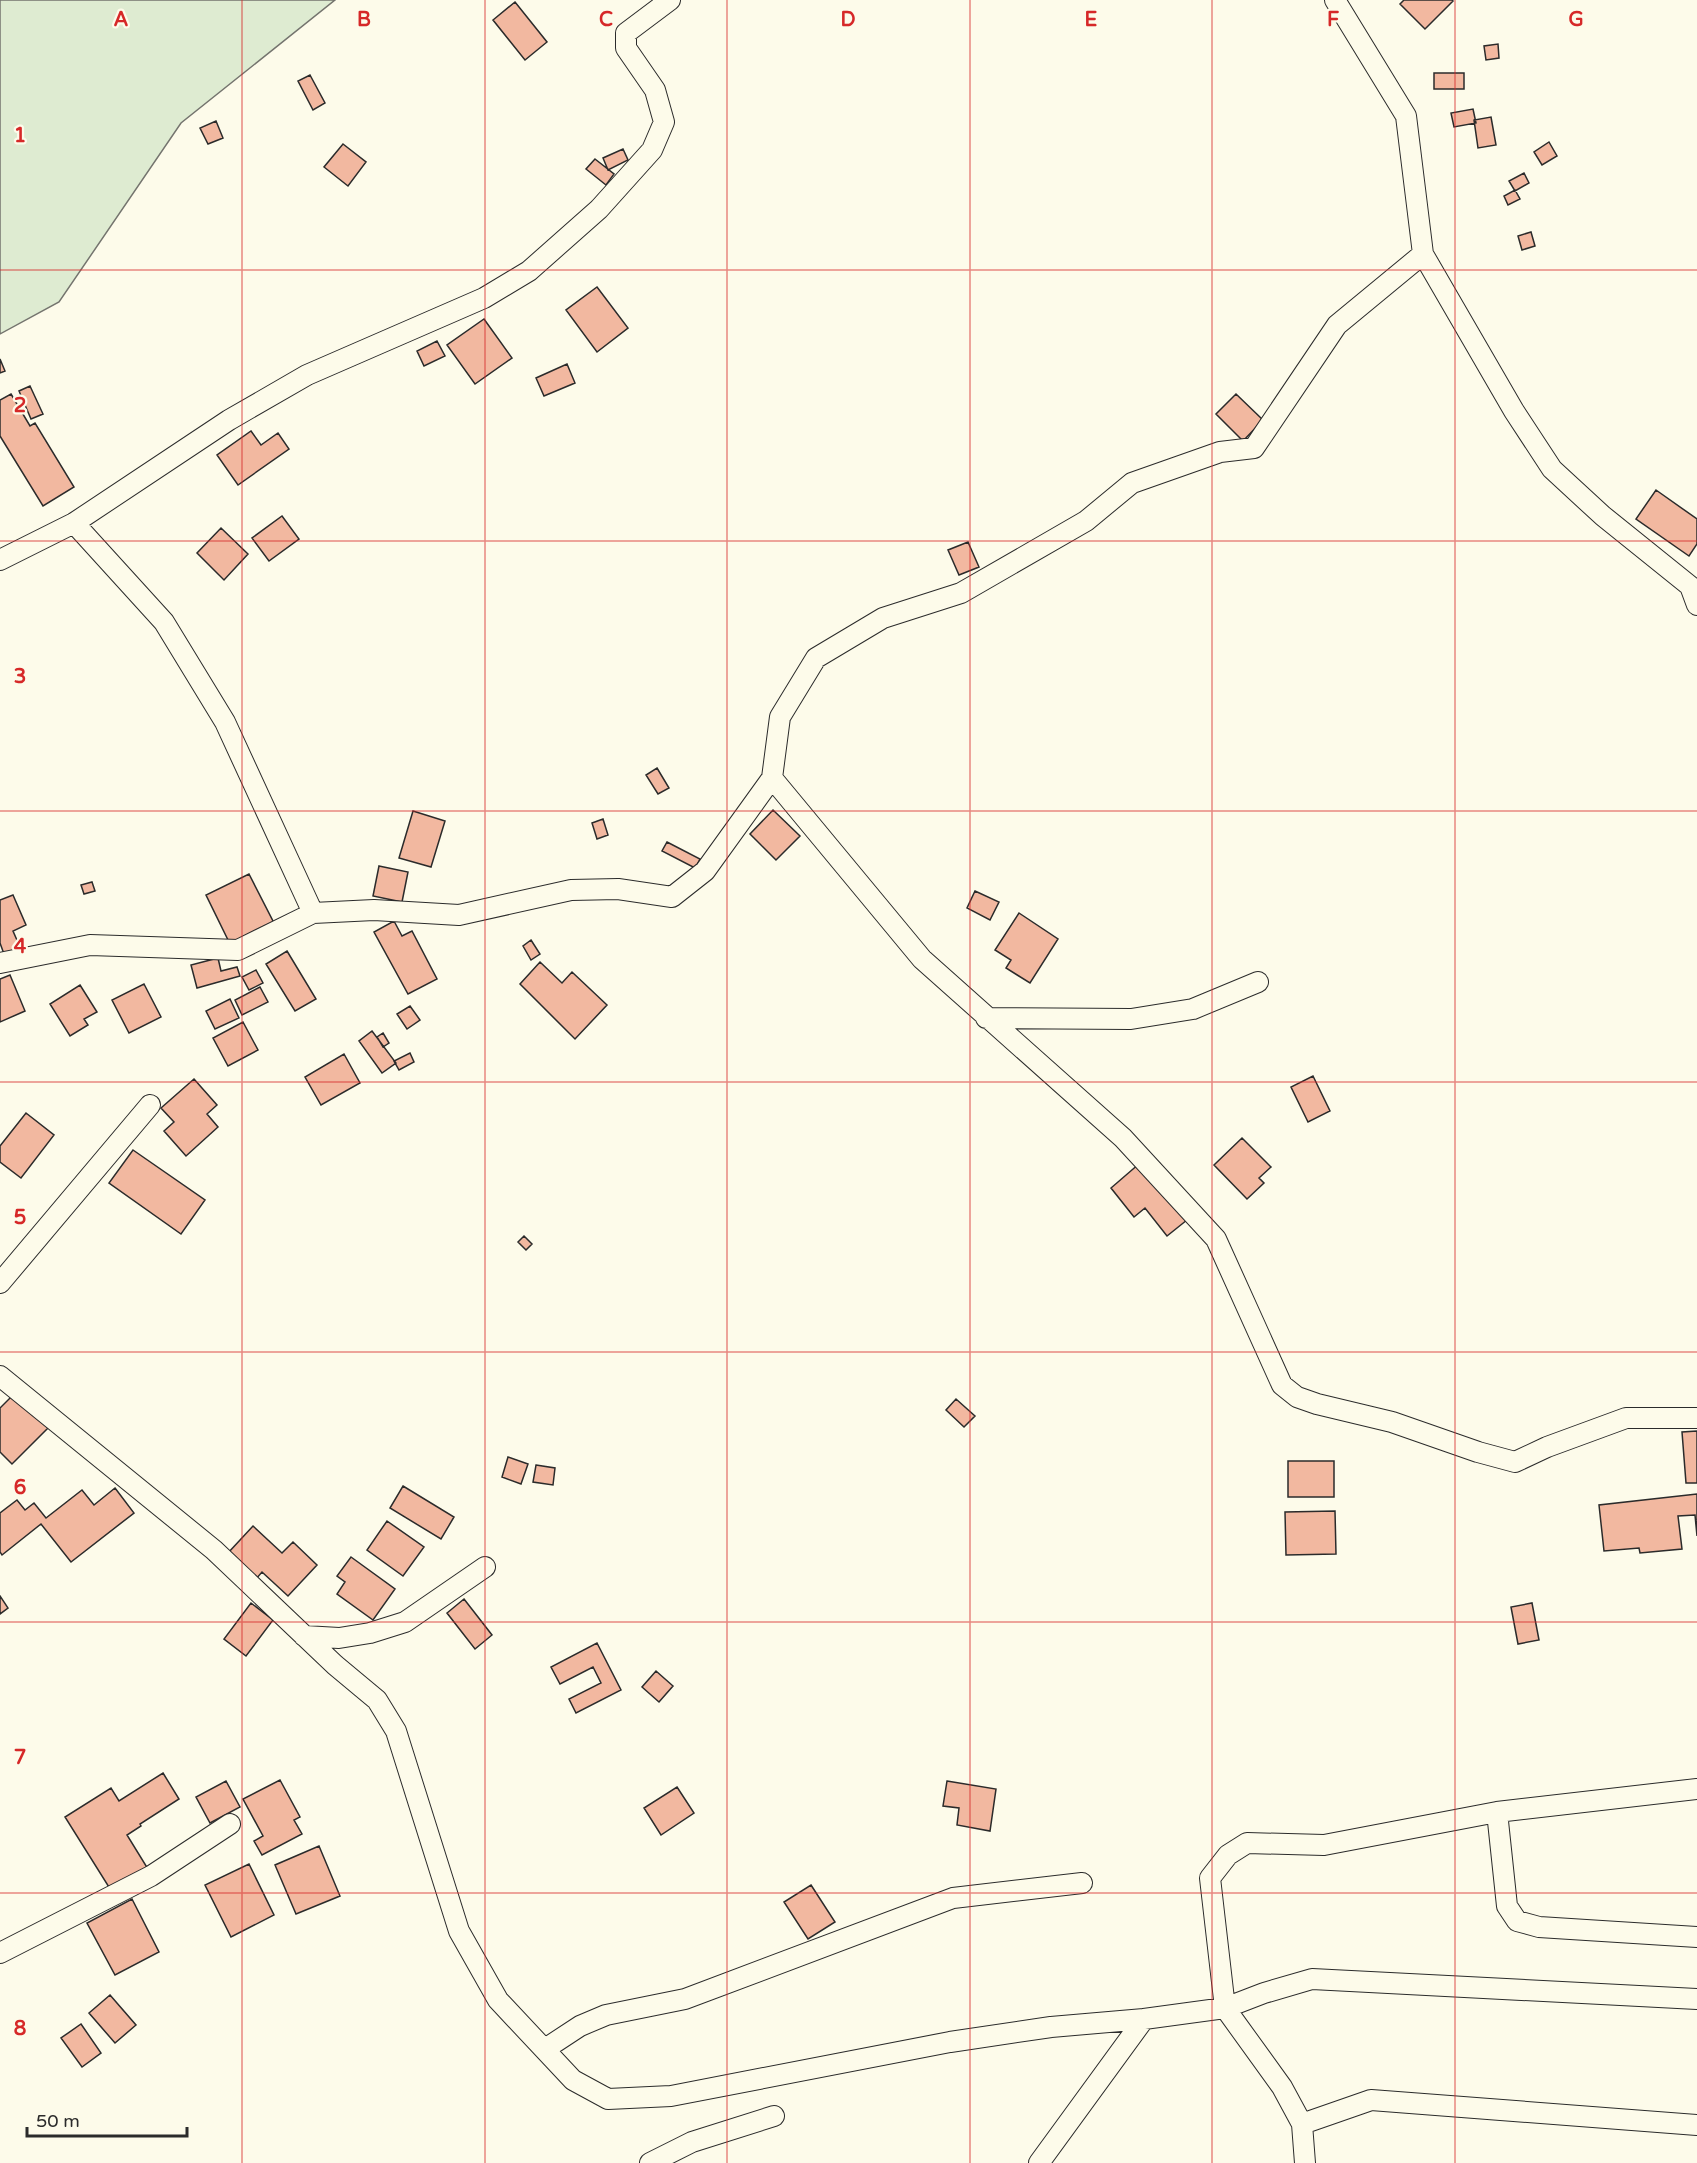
<svg xmlns="http://www.w3.org/2000/svg" width="1697" height="2163" viewBox="0 0 1697 2163" font-family="'Varela Round',sans-serif">
<style>
.green{fill:#deebd1;stroke:#74746e;stroke-width:1.5}
.building{fill:#f2b8a0;stroke:#2b2b2b;stroke-width:1.5}
.lines{fill:none;stroke-linecap:round;stroke-linejoin:round}
.minor-casing{stroke:#2b2b2b;stroke-width:22}
.minor{stroke:#fdfbea;stroke-width:20}
.grid{fill:none;stroke:#d62828;stroke-width:1.5;stroke-opacity:0.55}
.grid-label{font-size:20px;text-anchor:middle;font-weight:bold;fill:#d62828;stroke:#fdfbea;stroke-width:4.5;stroke-linejoin:round;paint-order:stroke}
</style>
<rect width="100%" height="100%" fill="#fdfbea"/>
<path class="green" d="M0 0H335L181 123 59 302 0 334Z"/>
<path class="building" d="M1404 0H1452L1453 1 1425 29 1400 4Z
M515 2 547 42 525 60 493 20Z
M1498 44 1499 58 1486 60 1484 46Z
M1434 73H1464V89H1434Z
M310 75 325 103 313 110 298 81Z
M1473 109 1476 123 1454 127 1451 113Z
M1491 117 1496 145 1478 148 1474 120Z
M216 121 223 138 208 144 200 128Z
M1549 142 1557 156 1542 165 1534 152Z
M343 144 366 162 348 186 324 167Z
M623 149 628 160 608 170 603 158Z
M595 159 614 174 606 185 586 169Z
M1524 173 1529 183 1515 191 1509 181Z
M1515 190 1520 199 1508 205 1504 196Z
M1531 232 1535 246 1522 250 1518 236Z
M597 287 628 328 597 352 566 310Z
M484 319 512 358 475 384 447 345Z
M437 341 445 356 424 366 417 351Z
M0 359 5 371 0 373Z
M567 364 575 383 544 396 536 378Z
M30 386 43 414 31 419 19 391Z
M11 394 30 426 35 423 74 487 43 506 0 436V400Z
M1236 394 1263 420 1243 441 1216 414Z
M251 431 261 445 278 433 289 449 238 485 217 455Z
M1656 490 1697 519V544L1689 556 1636 519Z
M282 516 299 539 269 561 252 538Z
M221 528 248 554 224 580 197 553Z
M968 542 979 567 959 575 948 550Z
M657 768 669 788 658 794 646 775Z
M773 810 800 836 776 860 750 834Z
M413 811 445 821 431 867 399 858Z
M603 819 608 835 597 839 592 823Z
M667 842 700 859 695 868 662 851Z
M379 866 408 872 402 902 373 896Z
M249 874 275 925 231 946 206 895Z
M92 882 95 891 84 894 81 885Z
M975 891 999 902 990 920 967 908Z
M13 895 26 925 13 931 20 947 4 954 0 943V900Z
M1019 913 1058 939 1030 983 1006 968 1011 960 995 950Z
M394 921 402 936 412 931 437 979 408 994 374 932Z
M531 940 540 954 531 960 523 946Z
M287 951 316 999 295 1011 266 964Z
M218 958 221 971 237 967 240 976 197 988 191 965Z
M540 962 562 983 572 972 607 1005 575 1039 520 984Z
M256 970 263 983 249 990 242 977Z
M10 975 25 1011 0 1022V979Z
M144 984 161 1017 129 1033 112 1000Z
M80 985 97 1012 84 1019 88 1025 70 1036 50 1004Z
M260 987 268 1002 242 1015 235 1000Z
M230 999 239 1018 215 1029 206 1011Z
M410 1006 420 1020 407 1029 397 1014Z
M243 1022 258 1050 228 1066 213 1038Z
M372 1031 396 1063 382 1073 359 1041Z
M383 1033 389 1043 383 1047 377 1037Z
M410 1053 414 1062 399 1070 394 1061Z
M344 1054 360 1083 321 1105 305 1077Z
M1313 1076 1330 1111 1308 1122 1291 1087Z
M194 1079 217 1105 207 1114 218 1127 186 1156 164 1131 174 1122 161 1108Z
M26 1113 54 1135 21 1178 0 1162V1146Z
M1242 1138 1271 1167 1259 1178 1264 1183 1247 1199 1214 1165Z
M133 1150 205 1200 181 1234 109 1183Z
M1140 1163 1187 1220 1167 1236 1145 1208 1134 1217 1111 1188Z
M524 1236 532 1244 526 1250 518 1242Z
M14 1394 48 1428 12 1464 0 1452V1408Z
M956 1399 975 1416 964 1427 946 1410Z
M1697 1431V1483H1686L1682 1432Z
M508 1457 528 1464 521 1484 502 1477Z
M1288 1461H1334V1497H1288Z
M536 1465 555 1468 553 1485 533 1482Z
M403 1486 454 1517 441 1539 390 1508Z
M115 1488 134 1513 71 1562 41 1524 2 1555 0 1552V1513L17 1500 25 1510 34 1503 46 1518 82 1490 94 1505Z
M1697 1494V1536L1695 1515 1678 1516 1682 1549 1640 1553 1639 1548 1604 1551 1599 1505Z
M1335 1511 1336 1554 1286 1555 1285 1512Z
M387 1521 424 1547 403 1576 367 1550Z
M253 1526 282 1553 293 1542 317 1565 288 1596 262 1572 256 1579 228 1553Z
M351 1557 395 1589 373 1620 337 1594 345 1582 337 1576Z
M0 1596 8 1608 0 1614Z
M464 1599 492 1635 475 1649 447 1613Z
M251 1603 273 1620 246 1656 224 1639Z
M1532 1603 1539 1640 1518 1644 1511 1607Z
M597 1643 621 1690 576 1713 569 1699 601 1683 593 1667 560 1684 551 1667Z
M656 1671 673 1686 659 1702 642 1687Z
M163 1773 179 1799 140 1824 141 1826 127 1835 148 1869 112 1892 65 1817 111 1788 119 1801Z
M280 1780 300 1817 294 1820 302 1834 262 1855 254 1841 263 1836 243 1799Z
M226 1781 240 1807 210 1823 196 1797Z
M947 1781 996 1789 990 1831 957 1825 959 1808 943 1806Z
M677 1787 694 1813 661 1835 644 1808Z
M319 1846 340 1896 296 1914 275 1865Z
M249 1864 274 1915 231 1937 205 1885Z
M811 1885 835 1922 808 1939 784 1902Z
M132 1899 159 1952 115 1975 87 1923Z
M110 1995 136 2025 115 2043 89 2013Z
M81 2024 101 2053 82 2067 61 2038Z"/>
<g class="lines">
<defs>
<path id="minor" d="M1335 0 1406 116 1423 254 1514 411 1552 469 1603 516 1690 586 1697 605
M74 523 164 622 225 722 313 913
M0 560 74 523 229 420 307 375 484 298 529 271 599 209 652 150 664 122 655 90 626 48V33L670 0
M772 778 922 959 1123 1138 1216 1239 1282 1385 1297 1397 1317 1404 1392 1422 1478 1452 1515 1462 1547 1447 1626 1418H1697
M0 963 90 945 238 950 313 913 374 910 459 915 571 890 618 889 672 897 705 871 772 778 780 717 816 658 883 618 961 593 1086 521 1132 483 1220 452 1254 448 1337 325 1423 254
M986 1018 1131 1019 1193 1009 1258 982
M0 1283 150 1105
M0 1376 214 1550 335 1665 377 1700 396 1731 459 1931 498 2000 573 2080 608 2099 671 2096 950 2042 1051 2027 1144 2019
M304 1636 339 1638 370 1633 405 1622 485 1567
M1497 1812 1507 1906 1517 1921 1539 1927 1697 1937
M0 1953 151 1876 230 1824
M545 2049 580 2026 606 2015 685 1999 953 1898 1082 1883
M1302 2124 1371 2100 1697 2125
M650 2163 692 2142 774 2116
M1039 2163 1144 2019 1225 2008 1264 1993 1312 1979 1697 1999
M1305 2163 1302 2124 1282 2087 1225 2008 1210 1878 1228 1855 1247 1843 1324 1845 1497 1812 1697 1789"/>
</defs>
<use href="#minor" class="minor-casing"/>
<use href="#minor" class="minor"/>
</g>
<path class="grid" d="M242 0V2163M485 0V2163M727 0V2163M970 0V2163M1212 0V2163M1455 0V2163M0 270H1697M0 541H1697M0 811H1697M0 1082H1697M0 1352H1697M0 1622H1697M0 1893H1697"/>
<g class="grid-label">
<text x="121" y="26">A</text>
<text x="364" y="26">B</text>
<text x="606" y="26">C</text>
<text x="848" y="26">D</text>
<text x="1091" y="26">E</text>
<text x="1333" y="26">F</text>
<text x="1576" y="26">G</text>
<text x="20" y="142">1</text>
<text x="20" y="412">2</text>
<text x="20" y="683">3</text>
<text x="20" y="953">4</text>
<text x="20" y="1224">5</text>
<text x="20" y="1494">6</text>
<text x="20" y="1764">7</text>
<text x="20" y="2035">8</text>
</g>
<path d="M27 2127v9h160v-9" fill="none" stroke="#2b2b2b" stroke-width="3"/>
<text x="36" y="2127" font-size="18" fill="#2b2b2b" stroke="#fdfbea" stroke-width="4.5" paint-order="stroke">50 m</text>
</svg>
